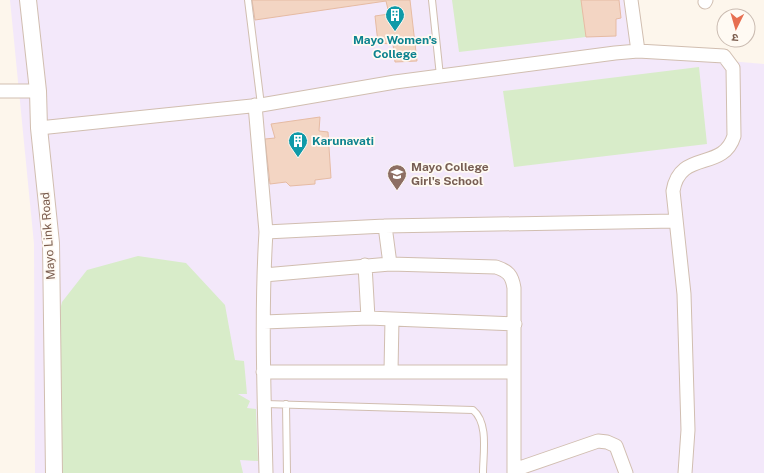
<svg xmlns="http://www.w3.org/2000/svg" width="764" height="473" viewBox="0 0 764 473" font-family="'Public Sans','Noto Sans Devanagari',sans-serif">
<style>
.education{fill:#f3e8fa}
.green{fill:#d8ecc9}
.building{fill:#f3d5c3;stroke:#e6bba3}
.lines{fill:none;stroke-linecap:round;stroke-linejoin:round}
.service-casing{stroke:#d1beb0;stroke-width:8}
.minor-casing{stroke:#d1beb0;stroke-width:15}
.tertiary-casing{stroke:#d1beb0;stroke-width:18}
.service{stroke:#fff;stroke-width:6}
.minor{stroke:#fff;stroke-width:13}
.tertiary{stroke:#fff;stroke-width:16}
.labels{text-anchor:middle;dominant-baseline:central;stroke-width:3.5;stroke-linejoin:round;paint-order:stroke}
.culture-label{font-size:12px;font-weight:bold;fill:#0d838f;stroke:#fffaf3}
.education-label{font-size:12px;font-weight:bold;fill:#785e54;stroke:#fffaf3;text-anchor:start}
.street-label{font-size:12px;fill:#7a5c4d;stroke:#fffaf3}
</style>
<rect width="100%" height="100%" fill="#fdf6ec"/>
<path class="education" d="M10 0H629L637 53 764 64V473H35L34 244Z"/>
<path class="green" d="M452 0H582L586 37 459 52Z
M699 67 707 144 514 167 503 91Z
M138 256 186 263 225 305 235 360 244 361 247 394H238L250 401 247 408 256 409 258 461 240 460 243 473H55V330L62 302 87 270Z"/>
<path class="building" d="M252 0H410L417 61 395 62 393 44 378 43 375 16 389 14 386 1 255 20Z
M581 0H619L621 18 616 19V36L586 37Z
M320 117 319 131 328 132 331 178 315 180V184L290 186 286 182 270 184 265 139 275 138 271 124Z"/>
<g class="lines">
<defs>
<path id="service" d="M248 0 261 105
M432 0 440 76
M265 404 473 410C489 423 483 454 483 473
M286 404 287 473"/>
<path id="minor" d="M631 0 638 51
M705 2 706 0
M0 91H38
M255 105 266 232
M39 128 261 105 395 82 615 53 638 51 724 56 733 68 734 136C723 172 680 149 673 191L684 294 688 430 685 473
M385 226 390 264
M365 265 368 318
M264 275 390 264 496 267C508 271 512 275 514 288V473
M264 322 368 318 515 324
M391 371 392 319
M263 372H514
M514 470 598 441 607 442 616 446 626 473
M266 473C264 393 261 312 266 232L385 226 675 221"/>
<path id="tertiary" d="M28 0 38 91 39 128 51 243 54 473"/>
</defs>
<use href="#service" class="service-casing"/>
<use href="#minor" class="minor-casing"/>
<use href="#tertiary" class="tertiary-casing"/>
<use href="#service" class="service"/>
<use href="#minor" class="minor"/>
<use href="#tertiary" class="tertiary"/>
</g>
<defs>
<symbol id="building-pin" viewBox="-11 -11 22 30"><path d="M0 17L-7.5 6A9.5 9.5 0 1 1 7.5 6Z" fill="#0f9aa8" stroke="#fffaf3"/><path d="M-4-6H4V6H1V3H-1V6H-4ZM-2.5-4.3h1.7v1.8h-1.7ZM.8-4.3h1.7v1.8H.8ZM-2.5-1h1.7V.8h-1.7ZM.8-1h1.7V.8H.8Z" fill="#fff"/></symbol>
<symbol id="school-pin" viewBox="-11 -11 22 30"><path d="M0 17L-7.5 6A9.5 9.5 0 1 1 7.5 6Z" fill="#8d6e63" stroke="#fffaf3"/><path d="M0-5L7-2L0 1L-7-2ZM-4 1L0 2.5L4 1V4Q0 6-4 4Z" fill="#fff"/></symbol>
</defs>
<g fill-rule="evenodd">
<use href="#building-pin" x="384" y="4" width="22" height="30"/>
<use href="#building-pin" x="287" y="130" width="22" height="30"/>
<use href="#school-pin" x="386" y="163" width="22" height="30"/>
</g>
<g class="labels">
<g class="culture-label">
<text x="395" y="40">Mayo Women's<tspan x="395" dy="14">College</tspan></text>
<text x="312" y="141" text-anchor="start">Karunavati</text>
</g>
<g class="education-label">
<text x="411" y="167">Mayo College<tspan x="411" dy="14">Girl's School</tspan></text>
</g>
<g class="street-label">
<text transform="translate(48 236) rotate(-94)">Mayo Link Road</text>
</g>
</g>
<g transform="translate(736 28) rotate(185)"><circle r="19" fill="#fffaf3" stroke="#cabbb1"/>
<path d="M0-3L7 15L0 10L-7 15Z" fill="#e76f51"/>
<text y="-6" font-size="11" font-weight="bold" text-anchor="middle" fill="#7a5c4d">उ</text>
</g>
</svg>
